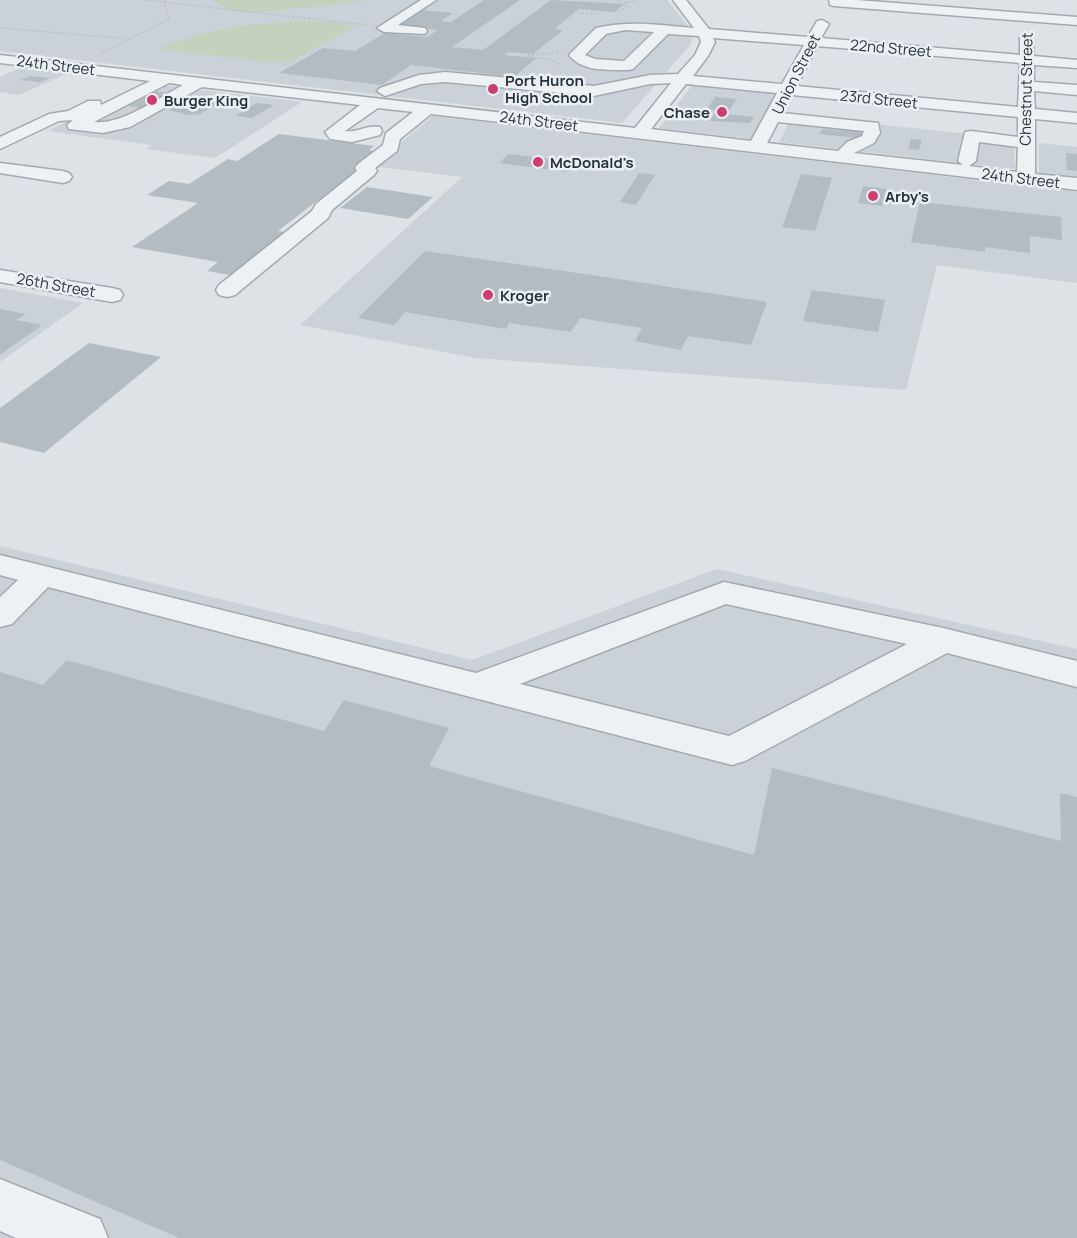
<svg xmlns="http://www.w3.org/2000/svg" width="1077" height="1238" viewBox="0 0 1077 1238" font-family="Manrope,sans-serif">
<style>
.built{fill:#cad1d8}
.green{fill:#c5d0bd}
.building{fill:#b3bcc3}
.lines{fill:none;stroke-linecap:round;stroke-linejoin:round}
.minor-casing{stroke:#a2aab0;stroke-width:3}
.path{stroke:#babfc4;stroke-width:1.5;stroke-dasharray:2 2;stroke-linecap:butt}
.minor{fill:#eef1f4;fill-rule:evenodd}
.poi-dot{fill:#cd3e6f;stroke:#ebf0f4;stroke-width:2}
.labels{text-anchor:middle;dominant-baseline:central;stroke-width:5;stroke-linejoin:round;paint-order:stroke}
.far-street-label{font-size:15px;fill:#26323c;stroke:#ebf0f4}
.far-poi-label{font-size:15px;font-weight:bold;fill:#26323c;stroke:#ebf0f4;text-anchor:start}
</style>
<rect width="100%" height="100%" fill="#dce2e6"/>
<path class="built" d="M0 0H667L688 26 692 34 691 44 622 123 0 51Z
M24 66 71 72 19 95 0 92V77Z
M144 83 302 102 215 158 146 149 152 145 47 131Z
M693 84 779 93 752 139 659 128Z
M793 115 1013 139 1015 169 779 142Z
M433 116 1077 192V283L937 265 906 390 476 358 300 325 462 177 373 166Z
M1039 143 1077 147V177L1039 173Z
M0 288 83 303 0 362Z
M0 546 472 660 717 569 1077 649V1238H0Z"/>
<path class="green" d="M213 0H368L256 13 233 11Z
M313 21 359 25 293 60 276 63 158 49C208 27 259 23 313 21Z"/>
<path class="building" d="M484 0H520L452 47 483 50 551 0 624 4 615 12 579 9 554 29 563 30 533 54 508 52 504 55 536 58 514 77 411 65 382 85 279 73 323 48 355 51 385 33 427 37 438 30 395 26 421 10 453 13 441 21 451 22Z
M30 76 50 78 40 82 20 80Z
M156 91 175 94 148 109 128 106Z
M715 97 737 99 727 114 754 117 750 123 710 121 717 110 707 109Z
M191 98 222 101 200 114 189 115 168 110Z
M257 103 274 105 252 118 235 116Z
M843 127 861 129 860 131 869 132 866 139 819 134 822 129 841 131Z
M279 134 374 146 369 150 380 152 343 181 352 182 341 191 331 190 278 231 290 233 236 276 207 271 218 262 132 247 198 203 147 195 169 181 189 184 228 159 237 161Z
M911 139 922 140 919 150 908 149Z
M1066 153 1077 154V171L1067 170Z
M508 154 576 162 568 172 499 163Z
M639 173 655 175 636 205 620 202Z
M801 174 832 178 815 231 782 227Z
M863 186 887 189 883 206 858 203Z
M367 187 433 197 408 219 340 208Z
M920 202 1061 217 1062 240 1030 236V253L985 247V252L911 242Z
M425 251 605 277 767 302 751 345 688 336 681 350 635 341 642 328 580 318 571 332 509 323 506 329 405 312 394 325 358 318Z
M812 290 885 300 878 332 803 321Z
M0 309 26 314 16 320 42 325 0 355Z
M89 343 161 357 44 453 0 442V408Z
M67 660 324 731 344 700 449 728 429 766 754 855 772 768 1061 841 1060 793 1077 797V1238H179L0 1160V672L43 685Z"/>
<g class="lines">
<defs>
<path id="minor" d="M421 0H436L398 25 425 28 427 31 425 34 384 32 377 28Z
M673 0H686L709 29 808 37 817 21 822 20 829 24 821 38 1020 55V38L1027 34 1032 35 1034 56 1077 60V68L1034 65V82L1077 85V95L1034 91 1035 109 1077 113V123L1035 119V174L1077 178V190L431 114 400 139 397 151 375 168 377 171 374 175 332 210 328 218 235 295 227 297 219 295 216 290 219 285 312 211 316 204 357 171 355 168 358 164 383 145 386 133 413 112 378 108 345 131C357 133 368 124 380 127L382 131 380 135 352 142 330 139 325 132 360 105 202 87 130 127 103 133 69 129 67 125 73 120 59 121 0 149V137L49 114 68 111 88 101H100L101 105 150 81 0 63V55L635 128 671 83 650 84 594 96 445 82 421 84 385 96 377 91 380 88 419 75 445 72 594 86 650 75 678 74 695 55 701 42 699 36 668 34 633 69 628 70C609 70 582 72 569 55L596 28C631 20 659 25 694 28ZM625 30 654 32 624 61 595 59 585 55 606 34ZM713 38 804 45 782 84 693 76 708 56 715 42ZM817 46 1020 63 1018 107 797 86ZM169 83 183 85C158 98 122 125 94 122ZM686 84 777 93 751 141 651 129ZM792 95 1018 117V137L971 131 965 132 958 161 963 165 854 153 874 143 880 133 878 123 782 113ZM778 122 864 131 862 136 847 142 838 151 767 143ZM979 142 1018 147 1017 172 969 166 976 161Z
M829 0H857L1077 17V25L834 6 830 5Z
M0 163 63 171 69 173 72 177 69 181 63 183 0 173Z
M0 270 112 288 120 290 123 295 120 300 112 302 0 282Z
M0 555 476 673 724 582 943 628 1077 661V687L947 653 745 761 732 765 48 587 12 624 0 627V597L18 580 0 575ZM726 604 907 644 729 736 520 684Z
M0 1179 100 1219 108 1238H16L0 1231Z"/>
</defs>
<use href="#minor" class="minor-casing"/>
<path class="path" d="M145 0 366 25
M616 0 625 3 626 6 620 11
M625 3 636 0
M578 13 595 14
M0 28 130 39
M558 52 525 56 548 59 560 64
M102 53 169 19 164 0"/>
<use href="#minor" class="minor"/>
</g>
<g class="poi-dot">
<circle cx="493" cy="89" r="6"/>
<circle cx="152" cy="100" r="6"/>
<circle cx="722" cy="112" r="6"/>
<circle cx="538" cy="162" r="6"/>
<circle cx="873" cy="196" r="6"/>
<circle cx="488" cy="295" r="6"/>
</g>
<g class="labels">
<g class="far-street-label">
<text transform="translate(891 48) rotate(5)">22nd Street</text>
<text transform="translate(56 65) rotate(7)">24th Street</text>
<text transform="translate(796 74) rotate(-63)">Union Street</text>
<text transform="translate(1026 89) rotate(-89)">Chestnut Street</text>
<text transform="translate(879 99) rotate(6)">23rd Street</text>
<text transform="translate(539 121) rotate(7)">24th Street</text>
<text transform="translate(1021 178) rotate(7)">24th Street</text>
<text transform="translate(56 285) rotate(10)">26th Street</text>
</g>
<g class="far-poi-label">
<text x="505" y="80">Port Huron<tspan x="505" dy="17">High School</tspan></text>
<text x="164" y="100">Burger King</text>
<text x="710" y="112" text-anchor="end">Chase</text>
<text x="550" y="162">McDonald's</text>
<text x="885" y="196">Arby's</text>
<text x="500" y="295">Kroger</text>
</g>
</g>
</svg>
